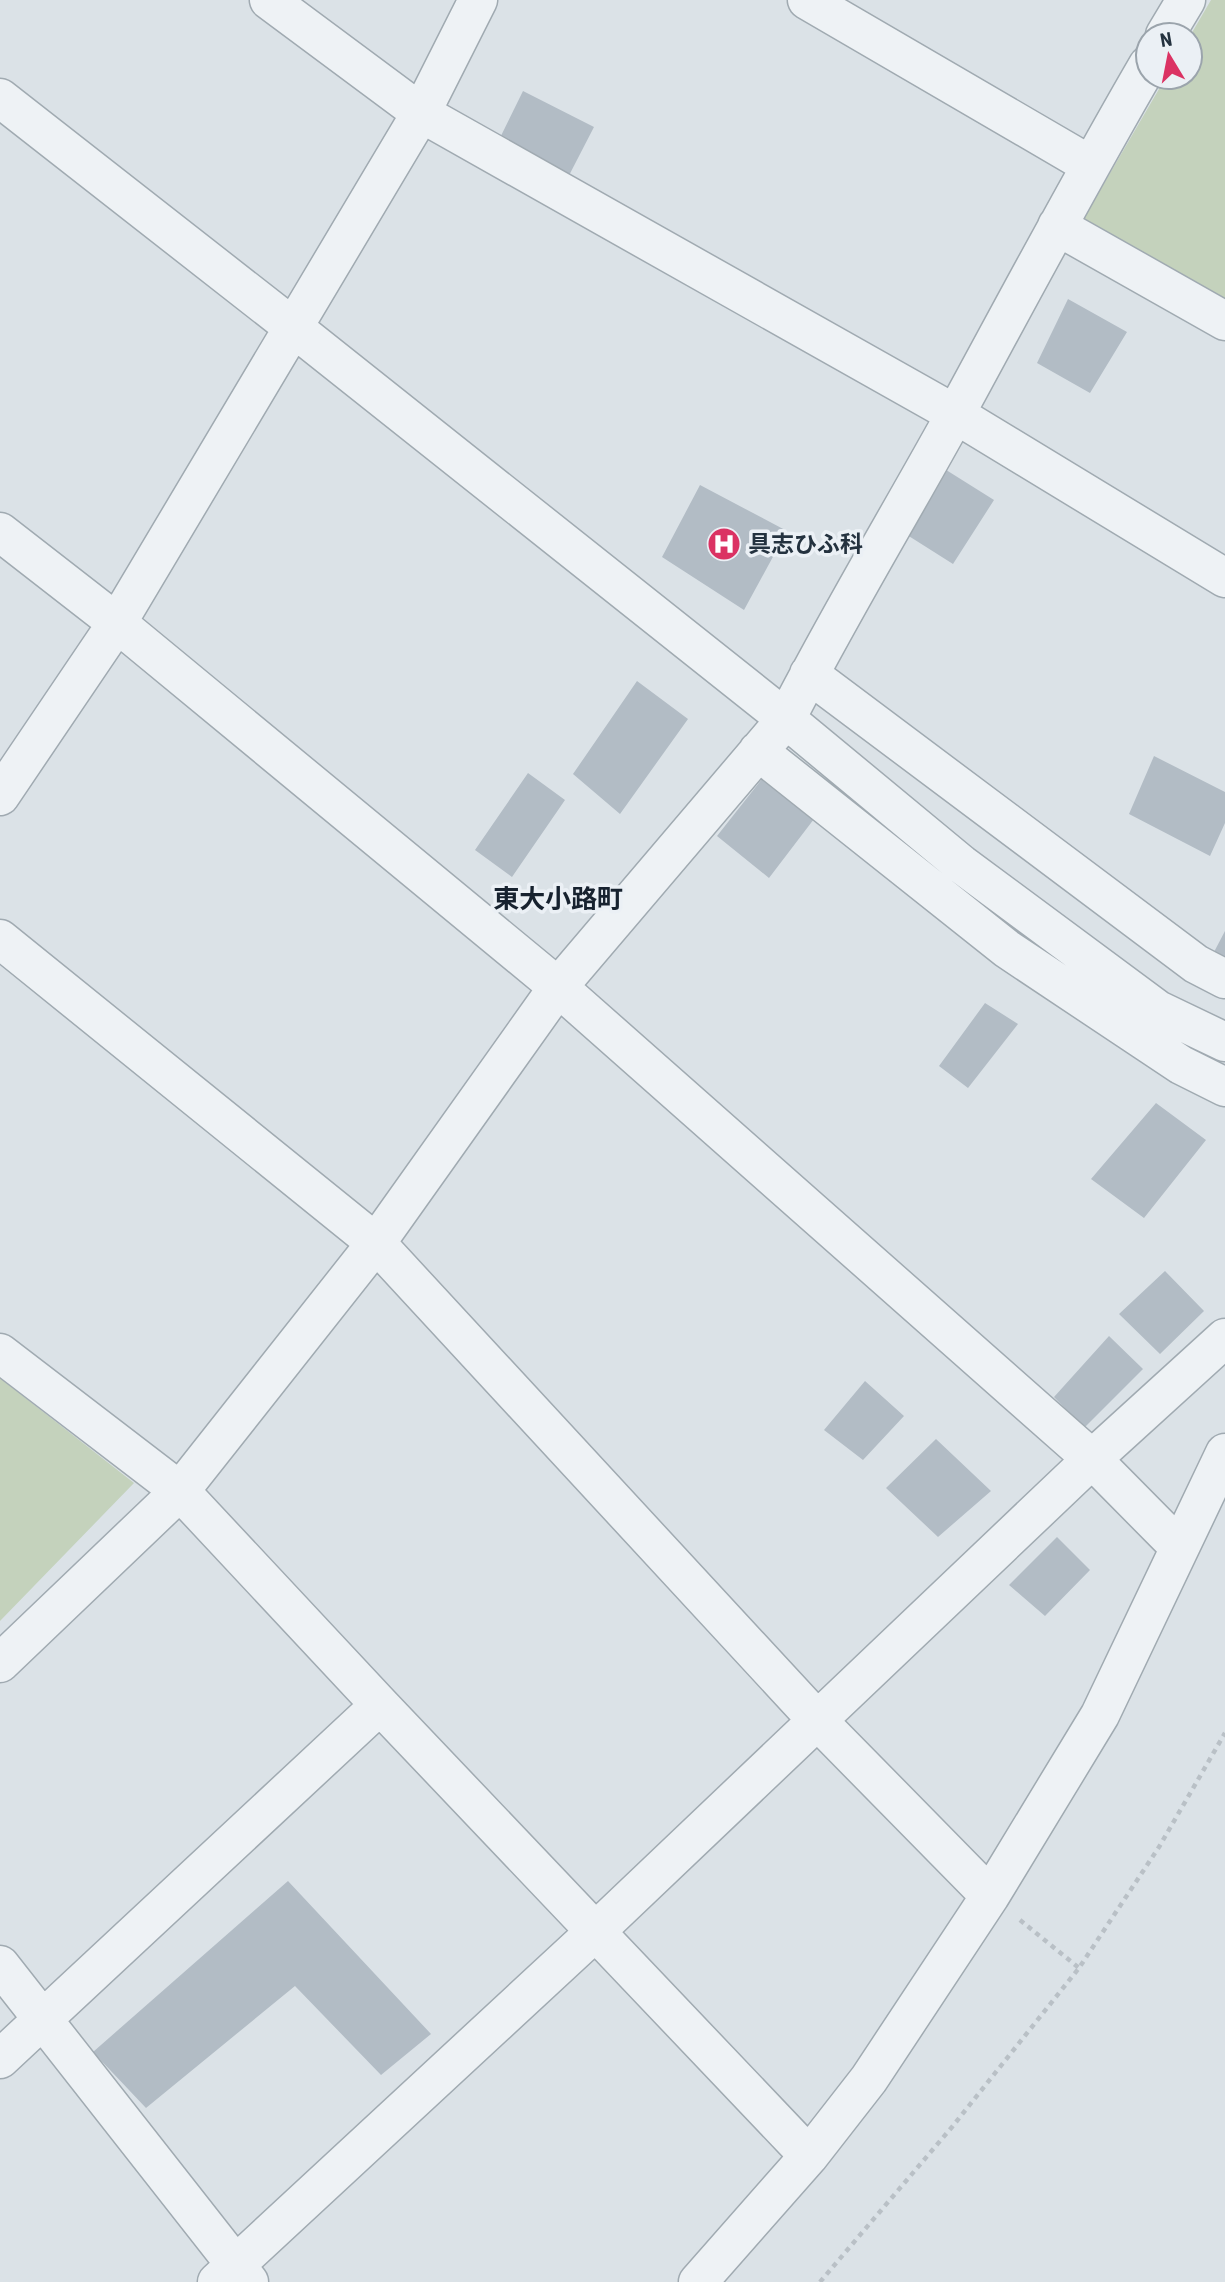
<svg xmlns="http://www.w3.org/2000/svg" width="1225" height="2282" viewBox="0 0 1225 2282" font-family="'Roboto Condensed','Noto Sans JP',sans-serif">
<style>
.green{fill:#c4d2bc}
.building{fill:#b2bcc5}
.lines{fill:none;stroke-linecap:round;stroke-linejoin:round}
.minor-casing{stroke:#a0aab1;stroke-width:41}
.path{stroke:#b9c0c6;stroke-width:4.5;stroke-dasharray:5 5;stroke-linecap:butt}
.minor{stroke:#eef2f5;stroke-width:38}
.labels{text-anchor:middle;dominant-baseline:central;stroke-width:7;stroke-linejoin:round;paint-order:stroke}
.poi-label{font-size:23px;font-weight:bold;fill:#24323f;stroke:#ebf0f5;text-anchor:start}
.quarter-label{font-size:26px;font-weight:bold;fill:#17222f;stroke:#ebf0f5}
</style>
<rect width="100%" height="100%" fill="#dbe2e7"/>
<path class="green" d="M1211 0H1225V304L1081 223 1166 77H1190V36Z
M0 1378 134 1483 0 1621Z"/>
<path class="building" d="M523 91 594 127 562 189 495 148Z
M1068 299 1127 332 1090 393 1037 363Z
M943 468 994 500 953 564 904 533Z
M700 485 787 531 744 610 662 557Z
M637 681 688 719 620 814 573 774Z
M1154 756 1225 792V823L1210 856 1129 814Z
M528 773 565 800 512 877 475 850Z
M762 779 814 819 769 878 717 836Z
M1225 931V957L1214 952Z
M985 1003 1018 1024 968 1088 939 1066Z
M1156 1103 1206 1140 1144 1218 1091 1179Z
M1165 1271 1204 1311 1160 1354 1119 1314Z
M1109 1336 1143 1369 1084 1428 1054 1397Z
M865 1381 904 1416 863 1460 824 1430Z
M936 1439 991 1491 938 1537 886 1488Z
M1057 1537 1090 1570 1045 1616 1009 1585Z
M288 1881 431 2034 381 2075 295 1986 146 2108 93 2052Z"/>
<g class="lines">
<defs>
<path id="minor" d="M269 0 421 113 955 414 1225 578
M807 0 1090 165
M1165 35 1186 0
M0 98 294 328 786 719 961 864 1158 1010 1225 1042
M1057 226 1225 321
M0 532 117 623 558 987 1092 1459 1179 1547
M809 674 1196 964 1225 979
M758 751 1007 949 1181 1065 1225 1087
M0 796 117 623 421 113 478 0
M0 939 376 1243 817 1720 990 1896
M0 1353 180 1491 380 1705 809 2156
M0 1663 180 1491 376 1243 558 987 786 719C839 615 900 515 956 413 1019 297 1081 180 1148 65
M0 1965 249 2282
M0 2059 380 1705
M217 2282 596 1931 1092 1459 1225 1338
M698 2282 809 2156 869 2079 990 1896 1100 1715 1225 1453"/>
</defs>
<use href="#minor" class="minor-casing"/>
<path class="path" d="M1020 1920 1079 1968
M820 2282 952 2127 1079 1968 1159 1847 1225 1733"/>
<use href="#minor" class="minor"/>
</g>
<defs>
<symbol id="hospital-disc" viewBox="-11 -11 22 22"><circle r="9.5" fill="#db3263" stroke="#ebf0f5"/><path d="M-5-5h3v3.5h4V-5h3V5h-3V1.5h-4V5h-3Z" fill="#fff"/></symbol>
</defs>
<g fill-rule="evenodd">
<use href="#hospital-disc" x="705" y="525" width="38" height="38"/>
</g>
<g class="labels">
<g class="poi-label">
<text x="748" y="544">具志ひふ科</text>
</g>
<g class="quarter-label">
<text x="558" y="899">東大小路町</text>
</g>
</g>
<g transform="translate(1169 56) rotate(350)"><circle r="33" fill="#ebf0f5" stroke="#9ba4ac" stroke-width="2"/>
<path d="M0-5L12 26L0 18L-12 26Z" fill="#db3263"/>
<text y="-10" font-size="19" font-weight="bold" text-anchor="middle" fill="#24323f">N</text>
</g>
</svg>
